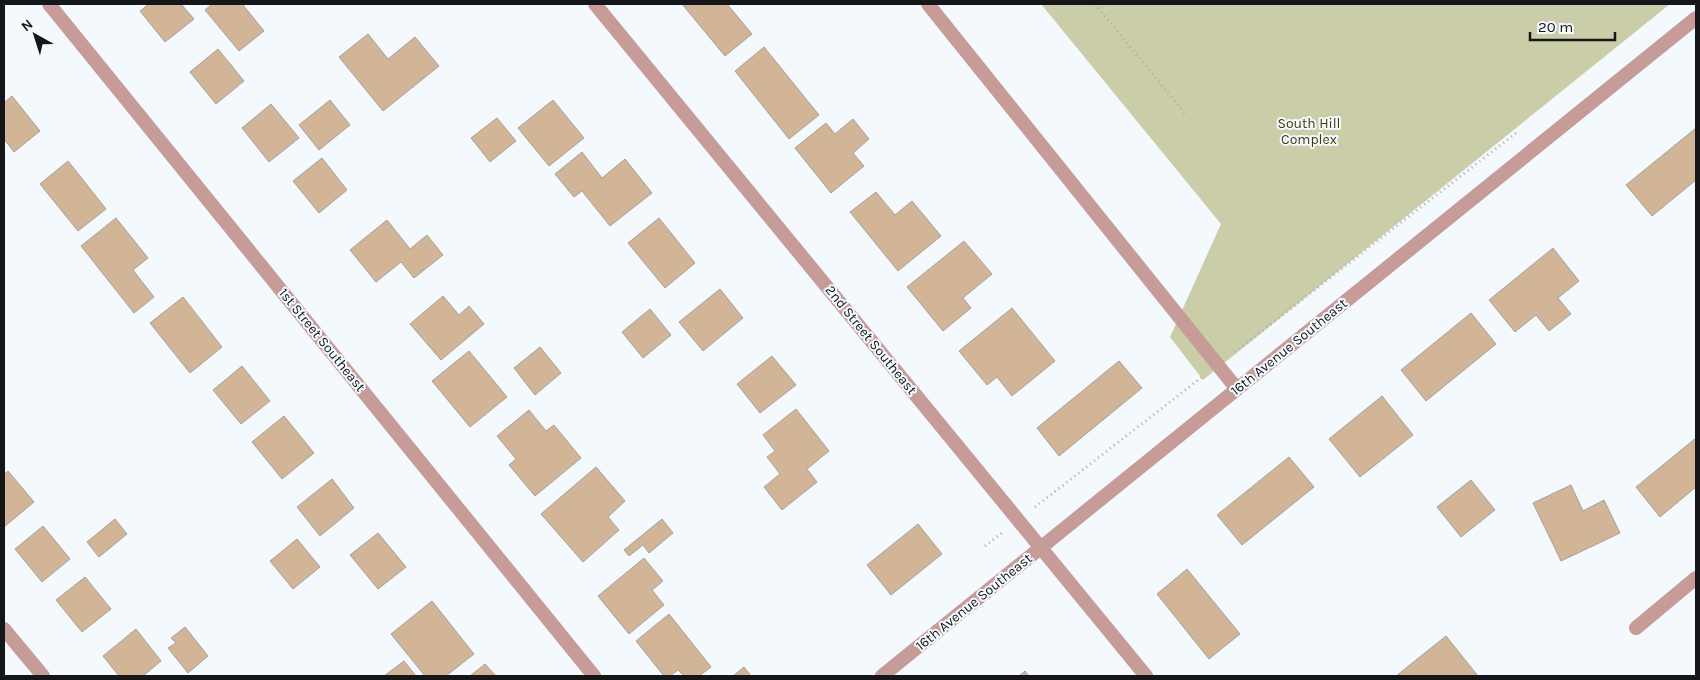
<svg xmlns="http://www.w3.org/2000/svg" width="1700" height="680" viewBox="0 0 1700 680" font-family="Karla,sans-serif">
<style>
.green{fill:#cacda8}
.building{fill:#d2b496;stroke:#a7a19b}
.lines{fill:none;stroke-linecap:round;stroke-linejoin:round}
.path{stroke:#aaaeb2;stroke-width:3;stroke-dasharray:1 4;stroke-linecap:butt}
.service{stroke:#c69b98;stroke-width:14}
.minor{stroke:#c69b98;stroke-width:14}
.tertiary{stroke:#c69b98;stroke-width:14}
.labels{text-anchor:middle;dominant-baseline:central;stroke-width:4;stroke-linejoin:round;paint-order:stroke}
.park-label{font-size:14px;fill:#3c3d0c;stroke:#f4f9fe}
.street-label{font-size:14px;fill:#141619;stroke:#f4f9fe}
</style>
<rect width="100%" height="100%" fill="#f4f9fe"/>
<path class="green" d="M1041 4H1670L1203 380 1170 337 1221 224Z"/>
<path class="building" d="M149 4H181L194 19 165 42 140 11Z
M212 4H245L243 5 264 31 239 51 205 10Z
M682 4H727L752 34 725 56Z
M368 34 388 59 415 37 439 66 383 111 339 57Z
M764 47 819 115 789 139 735 71Z
M218 49 244 81 216 104 190 72Z
M12 96 40 131 14 152 4 139V103Z
M330 100 350 125 319 150 299 125Z
M553 100 584 138 549 166 518 128Z
M271 104 299 138 269 162 242 128Z
M497 118 516 141 490 162 471 138Z
M853 119 869 139 853 153 864 166 831 193 795 148 826 123 835 134Z
M1696 128V180L1652 216 1626 185Z
M582 152 602 178 625 159 652 193 610 226 582 191 574 197 555 174Z
M322 158 347 190 319 213 293 181Z
M68 161 106 209 78 231 40 184Z
M876 192 895 215 912 201 941 236 898 271 850 212Z
M116 218 148 258 133 270 154 297 134 313 81 246Z
M659 218 695 263 665 288 628 243Z
M387 220 410 249 427 235 443 255 414 278 401 262 376 282 350 250Z
M964 241 992 274 963 298 971 308 943 331 907 287Z
M1553 248 1579 281 1558 298 1571 314 1549 331 1536 315 1515 332 1489 300Z
M720 289 743 318 703 351 679 322Z
M443 296 459 315 469 306 484 324 441 360 410 324Z
M183 297 222 347 190 373 150 323Z
M1012 308 1055 361 1012 396 997 377 987 385 959 351Z
M650 309 671 335 643 358 622 332Z
M1471 313 1496 344 1426 401 1401 370Z
M540 347 561 373 535 395 514 368Z
M469 351 507 397 470 427 432 381Z
M772 356 796 385 760 413 737 384Z
M1119 361 1142 388 1059 456 1037 428Z
M242 366 270 401 241 424 213 390Z
M1382 396 1413 435 1360 477 1329 439Z
M796 409 829 451 807 469 817 482 782 510 764 487 780 474 767 457 775 451 763 435Z
M529 410 546 431 554 425 581 458 535 496 509 465 516 459 497 436Z
M284 416 314 453 282 479 252 442Z
M1696 438V487L1660 517 1636 487Z
M1289 457 1314 487 1242 545 1217 515Z
M596 467 625 501 608 517 619 530 583 562 541 514Z
M8 471 34 502 4 527V475Z
M332 479 354 508 320 536 297 507Z
M1471 480 1495 510 1461 537 1437 507Z
M1571 485 1583 511 1604 500 1620 533 1561 561 1533 503Z
M115 519 127 534 99 557 87 542Z
M662 519 673 533 649 553 643 545 629 556 624 550Z
M918 524 942 554 891 595 867 565Z
M43 526 70 559 42 582 15 549Z
M378 533 406 567 378 589 350 555Z
M297 539 320 567 293 589 270 561Z
M644 558 663 581 652 590 664 605 629 634 598 596Z
M1187 569 1240 634 1209 659 1157 594Z
M85 577 111 609 82 632 56 600Z
M432 601 474 654 446 676H425L391 634Z
M669 614 711 667 699 676H684L678 670 670 676H664L636 641Z
M185 627 208 656 188 673 168 648 176 643 171 638Z
M136 629 161 661 143 676H119L103 656Z
M1446 636 1478 676H1396Z
M404 661 416 676H384Z
M485 664 496 676H470Z
M744 667 751 676H733Z
M1025 671 1029 676H1019Z"/>
<g class="lines">
<path class="path" d="M1095 4 1187 116
M1235 352 1516 133
M1035 507 1202 377
M985 546 1003 532"/>
<path class="service" d="M928 4 1237 389"/>
<path class="minor" d="M49 4 594 676
M1636 628 1696 578
M4 629 43 676"/>
<path class="tertiary" d="M595 4 1146 676
M882 676 1696 18"/>
</g>
<g class="labels">
<g class="park-label">
<text x="1309" y="123">South Hill<tspan x="1309" dy="16">Complex</tspan></text>
</g>
<g class="street-label">
<text transform="translate(322 340) rotate(51)">1st Street Southeast</text>
<text transform="translate(871 340) rotate(51)">2nd Street Southeast</text>
<text transform="translate(1289 347) rotate(-39)">16th Avenue Southeast</text>
<text transform="translate(974 602) rotate(-39)">16th Avenue Southeast</text>
</g>
</g>
<rect width="1700" height="680" fill="none" stroke="#141619" stroke-width="10"/>
<g transform="translate(35 35) rotate(321)" stroke="#f4f9fe" stroke-width="4" paint-order="stroke">
<path d="M0-4L9 19L0 12L-9 19Z" fill="#141619"/>
<text y="-8" font-size="14" font-weight="bold" text-anchor="middle" fill="#141619">N</text>
</g>
<path d="M1530 32v8h85v-8" fill="none" stroke="#141619" stroke-width="2.5"/>
<text x="1538" y="32" font-size="15" fill="#141619" stroke="#f4f9fe" stroke-width="4" paint-order="stroke">20 m</text>
</svg>
